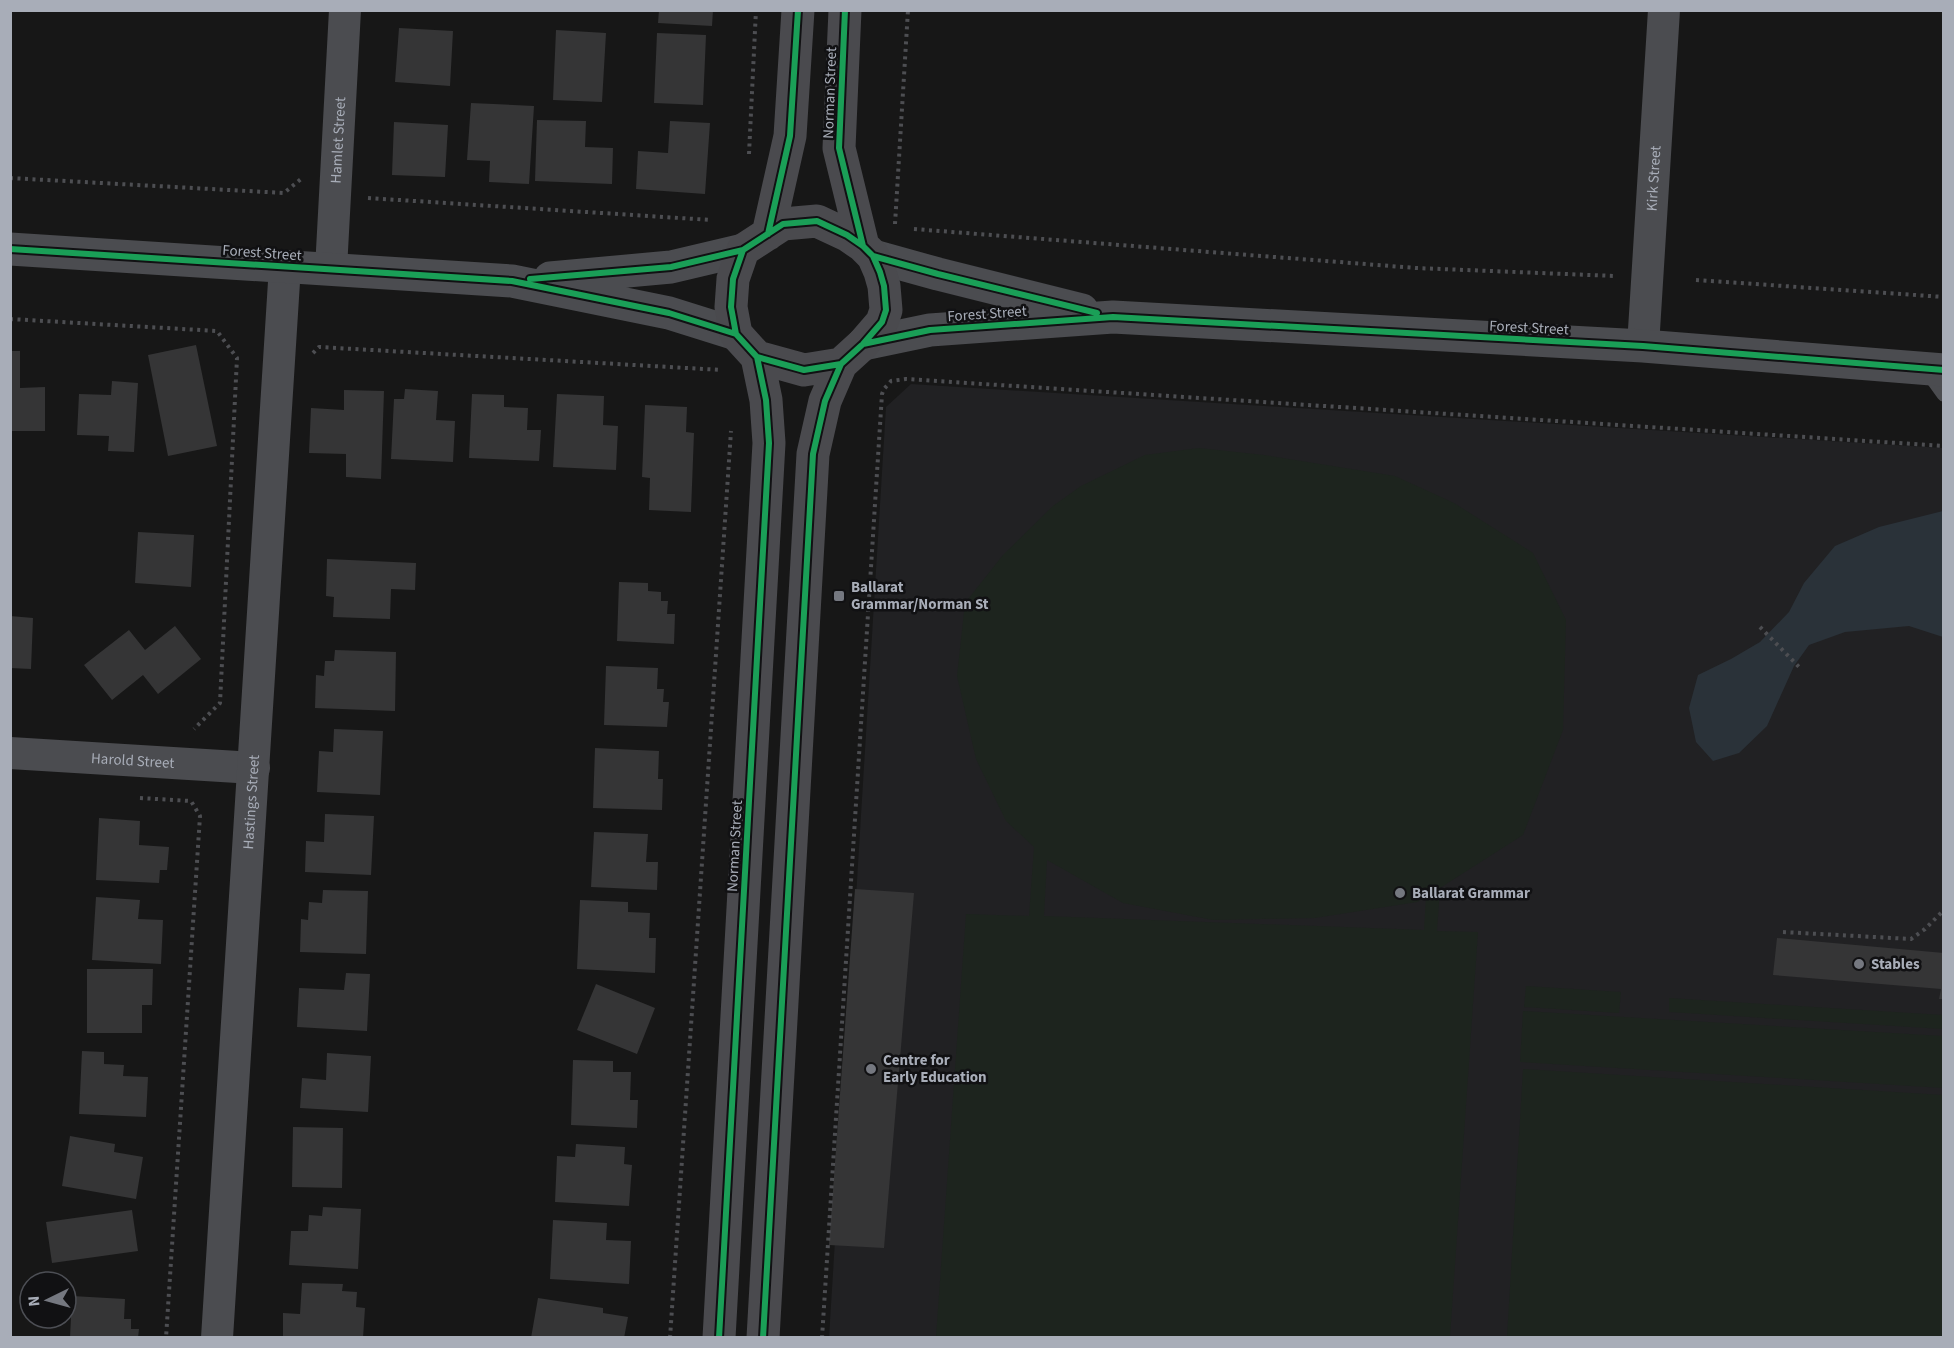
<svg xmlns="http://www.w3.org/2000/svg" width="1954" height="1348" viewBox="0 0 1954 1348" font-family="'Source Sans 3',sans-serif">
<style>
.built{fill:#212123}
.green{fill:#1d241e;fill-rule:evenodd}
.water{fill:#2a3239}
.building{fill:#353536}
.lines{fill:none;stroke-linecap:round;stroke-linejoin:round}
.path{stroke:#4d4e52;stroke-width:4;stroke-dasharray:3 4.5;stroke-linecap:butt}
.service{stroke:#4b4c50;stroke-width:15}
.minor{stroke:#4b4c50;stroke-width:32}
.tertiary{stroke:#4b4c50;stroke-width:33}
.secondary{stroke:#4a4a4e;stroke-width:33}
.cycleway-casing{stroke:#111113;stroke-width:10}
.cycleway{stroke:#1a9f57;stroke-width:6}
.poi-dot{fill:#757880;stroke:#111113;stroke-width:2}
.labels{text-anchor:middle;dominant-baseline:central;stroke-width:5;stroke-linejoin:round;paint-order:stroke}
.street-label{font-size:15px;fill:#a8adb8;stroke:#111113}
.poi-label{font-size:15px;font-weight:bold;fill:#a8adb8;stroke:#111113;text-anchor:start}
</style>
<rect width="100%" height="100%" fill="#171717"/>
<path class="built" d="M911 384 1943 448V1337L829 1338 886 407Z"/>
<path class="green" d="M1199 448 1264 455 1395 476 1454 503 1533 553 1566 620 1563 730 1523 835 1440 888 1437 931 1478 932 1450 1337H936L966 914 1029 916 1034 847 1006 821 976 759 957 676 965 603 1003 555 1053 506 1081 486 1145 455ZM1047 860 1123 903 1213 920 1315 918 1417 902 1426 897 1424 930 1044 916Z
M1526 986 1621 992 1619 1013 1524 1007Z
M1669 998 1943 1015V1029L1669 1012Z
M1523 1011 1943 1036V1088L1520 1062Z
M1523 1069 1943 1095V1337H1507Z"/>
<path class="water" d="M1943 511V637L1909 626 1845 632 1809 645 1794 666 1767 726 1739 753 1713 761 1696 742 1689 708 1698 675 1731 659 1760 642 1789 612 1804 583 1835 546 1879 527Z"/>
<path class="building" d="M659 10H713L712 26 658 23Z
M399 28 453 31 450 86 395 82Z
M556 30 606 33 602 102 553 100Z
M657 33 706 35 703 105 654 103Z
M471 103 534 106 529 184 489 182 490 161 467 160Z
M537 120 586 121 585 147 613 148 612 184 535 181Z
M670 121 710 123 705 194 636 189 638 151 668 153Z
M394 122 448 125 445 177 392 175Z
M196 345 217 446 168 456 148 355Z
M10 351H20V388L45 387V431H10Z
M112 381 138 383 134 452 108 451 109 436 77 435 79 394 111 395Z
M405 389 438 391 436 420 455 421 453 462 391 459 394 399H404Z
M344 390 384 391 381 479 346 477V454L309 453 311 408 344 410Z
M472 394 504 395V407L528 408 527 430H541L539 461 469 458Z
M557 394 604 396 603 425 618 426 616 470 553 467Z
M645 405 687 407 686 432 694 433 691 512 649 510 650 478 642 477Z
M138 532 194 535 191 587 135 583Z
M327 559 416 563 415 590 391 589 390 619 333 617 334 597 326 596Z
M619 582 648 583V591L661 592V601H668L667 614H675L674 644 617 641Z
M10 616 33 618 31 669 10 668Z
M175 626 201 659 158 694 143 675 112 700 84 665 129 630 145 650Z
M335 650 396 652 395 711 315 708 316 675 324 676 325 661H334Z
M606 666 658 668 657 689H664L663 702H669L667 727 604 725Z
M334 729 383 731 380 795 317 792 319 751 333 752Z
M595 748 659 751 658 779H663L662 810 593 808Z
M325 814 374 816 371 875 305 872 306 841 324 842Z
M99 818 140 821 139 845 169 847 167 870H160L159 883 96 880Z
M594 832 648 834 646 862H658L657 890 591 887Z
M855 889 914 893 884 1248 829 1245Z
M323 890 368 891 366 954 300 952 301 919 308 920 309 902 322 903Z
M96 897 140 900 138 919 163 920 161 964 92 960Z
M580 900 628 902V912L650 913 649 938H656L655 973 577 969Z
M1777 938 1944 953V999H1939L1941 989 1773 975Z
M87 969H153L152 1005H142V1033H87Z
M346 973 370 974 367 1031 297 1027 299 988 344 990Z
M596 984 655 1008 637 1054 577 1030Z
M82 1051 104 1052V1064L124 1065 123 1076 148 1077 146 1117 79 1114Z
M327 1053 371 1056 368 1112 300 1108 302 1078 326 1080Z
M573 1060 613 1061V1072H631L630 1100H638L637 1128 571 1125Z
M293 1127 343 1128 342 1188 292 1187Z
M70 1136 115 1144 114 1152 143 1157 136 1199 62 1186Z
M576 1144 625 1147 624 1164 632 1165 629 1206 555 1202 557 1156 575 1157Z
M323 1207 361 1209 358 1269 289 1265 291 1231H308L309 1215 322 1216Z
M132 1210 138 1251 52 1263 46 1222Z
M553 1220 607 1223 606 1240 631 1241 629 1284 550 1279Z
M302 1283 343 1284 342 1291 357 1292 356 1307 365 1308 363 1338H283V1313L300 1314Z
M72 1296 125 1299 124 1319H131V1329H139L138 1338H70Z
M538 1298 603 1308V1313L628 1317 624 1338H531Z"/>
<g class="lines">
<path class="path" d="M749 154 756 10
M10 178 284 193 301 179
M368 198 711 220
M895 224 908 10
M914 229 1416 268 1615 276
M1696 280 1944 297
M10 319 217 331 237 358 220 703 194 729
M313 353 319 347 722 370
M1760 627 1801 669
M140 798 191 801 200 816 166 1338
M1783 932 1911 939 1925 929 1944 910
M670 1338 731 431
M822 1338 882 394 884 389 891 381 906 379 1944 446"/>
<path class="service" d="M1926 369 1944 394"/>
<g class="minor">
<path id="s1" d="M331 269 345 10"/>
<path id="s2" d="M1643 346 1664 10"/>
<path id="s3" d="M10 753 254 768"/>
<path id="s4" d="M217 1338 285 266"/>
</g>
<path class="tertiary" d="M10 249 512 281 669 313 736 334
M873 256 938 274 1082 310
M550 278 671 267 743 250
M863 344 930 330 1113 317 1643 346 1944 370"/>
<path class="secondary" d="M845 10 839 148 863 246
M817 221 847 235 863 246 873 256 880 272 884 286 886 310 882 322 863 344 841 364 804 370 757 357 736 334 731 307 733 279 743 250 783 224Z
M768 234 790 136 798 10
M719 1338 769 443 766 400 757 357
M763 1338 813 454 825 401 841 364"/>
<defs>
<path id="cycleway" d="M845 10 839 148 863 246
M817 221 847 235 863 246 873 256 880 272 884 286 886 310 882 322 863 344 841 364 804 370 757 357 736 334 731 307 733 279 743 250 783 224Z
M768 234 790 136 798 10
M10 249 512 281 669 313 736 334
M873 256 938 274 1097 313
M530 279 671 267 743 250
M863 344 930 330 1113 317 1643 346 1944 370
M719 1338 769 443 766 400 757 357
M763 1338 813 454 825 401 841 364"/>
</defs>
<use href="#cycleway" class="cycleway-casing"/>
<use href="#cycleway" class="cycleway"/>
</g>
<g class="poi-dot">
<rect x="833" y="590" width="12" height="12" rx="3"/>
<circle cx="1400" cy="893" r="6"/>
<circle cx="1859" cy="964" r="6"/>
<circle cx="871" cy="1069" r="6"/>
</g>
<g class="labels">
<g class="street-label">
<text transform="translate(830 93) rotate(-88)">Norman Street</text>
<text stroke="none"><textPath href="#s1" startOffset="129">Hamlet Street</textPath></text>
<text stroke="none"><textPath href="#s2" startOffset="168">Kirk Street</textPath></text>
<text transform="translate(262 253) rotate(4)">Forest Street</text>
<text transform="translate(987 314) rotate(-4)">Forest Street</text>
<text transform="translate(1529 328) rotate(3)">Forest Street</text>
<text stroke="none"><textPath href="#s3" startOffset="123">Harold Street</textPath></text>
<text stroke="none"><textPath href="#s4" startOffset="537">Hastings Street</textPath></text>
<text transform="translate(735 846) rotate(-87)">Norman Street</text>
</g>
<g class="poi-label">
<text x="851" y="587">Ballarat<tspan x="851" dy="17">Grammar/Norman St</tspan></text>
<text x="1412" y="893">Ballarat Grammar</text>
<text x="1871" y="964">Stables</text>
<text x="883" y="1060">Centre for<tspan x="883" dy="17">Early Education</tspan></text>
</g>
</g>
<rect width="1954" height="1348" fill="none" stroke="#a8adb8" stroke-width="24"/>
<g transform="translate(48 1300) rotate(265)"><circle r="28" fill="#111113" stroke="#4d4f55" stroke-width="1.5"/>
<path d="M0-4.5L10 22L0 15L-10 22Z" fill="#757880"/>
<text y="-9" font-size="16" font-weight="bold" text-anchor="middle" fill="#a8adb8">N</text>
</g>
</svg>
